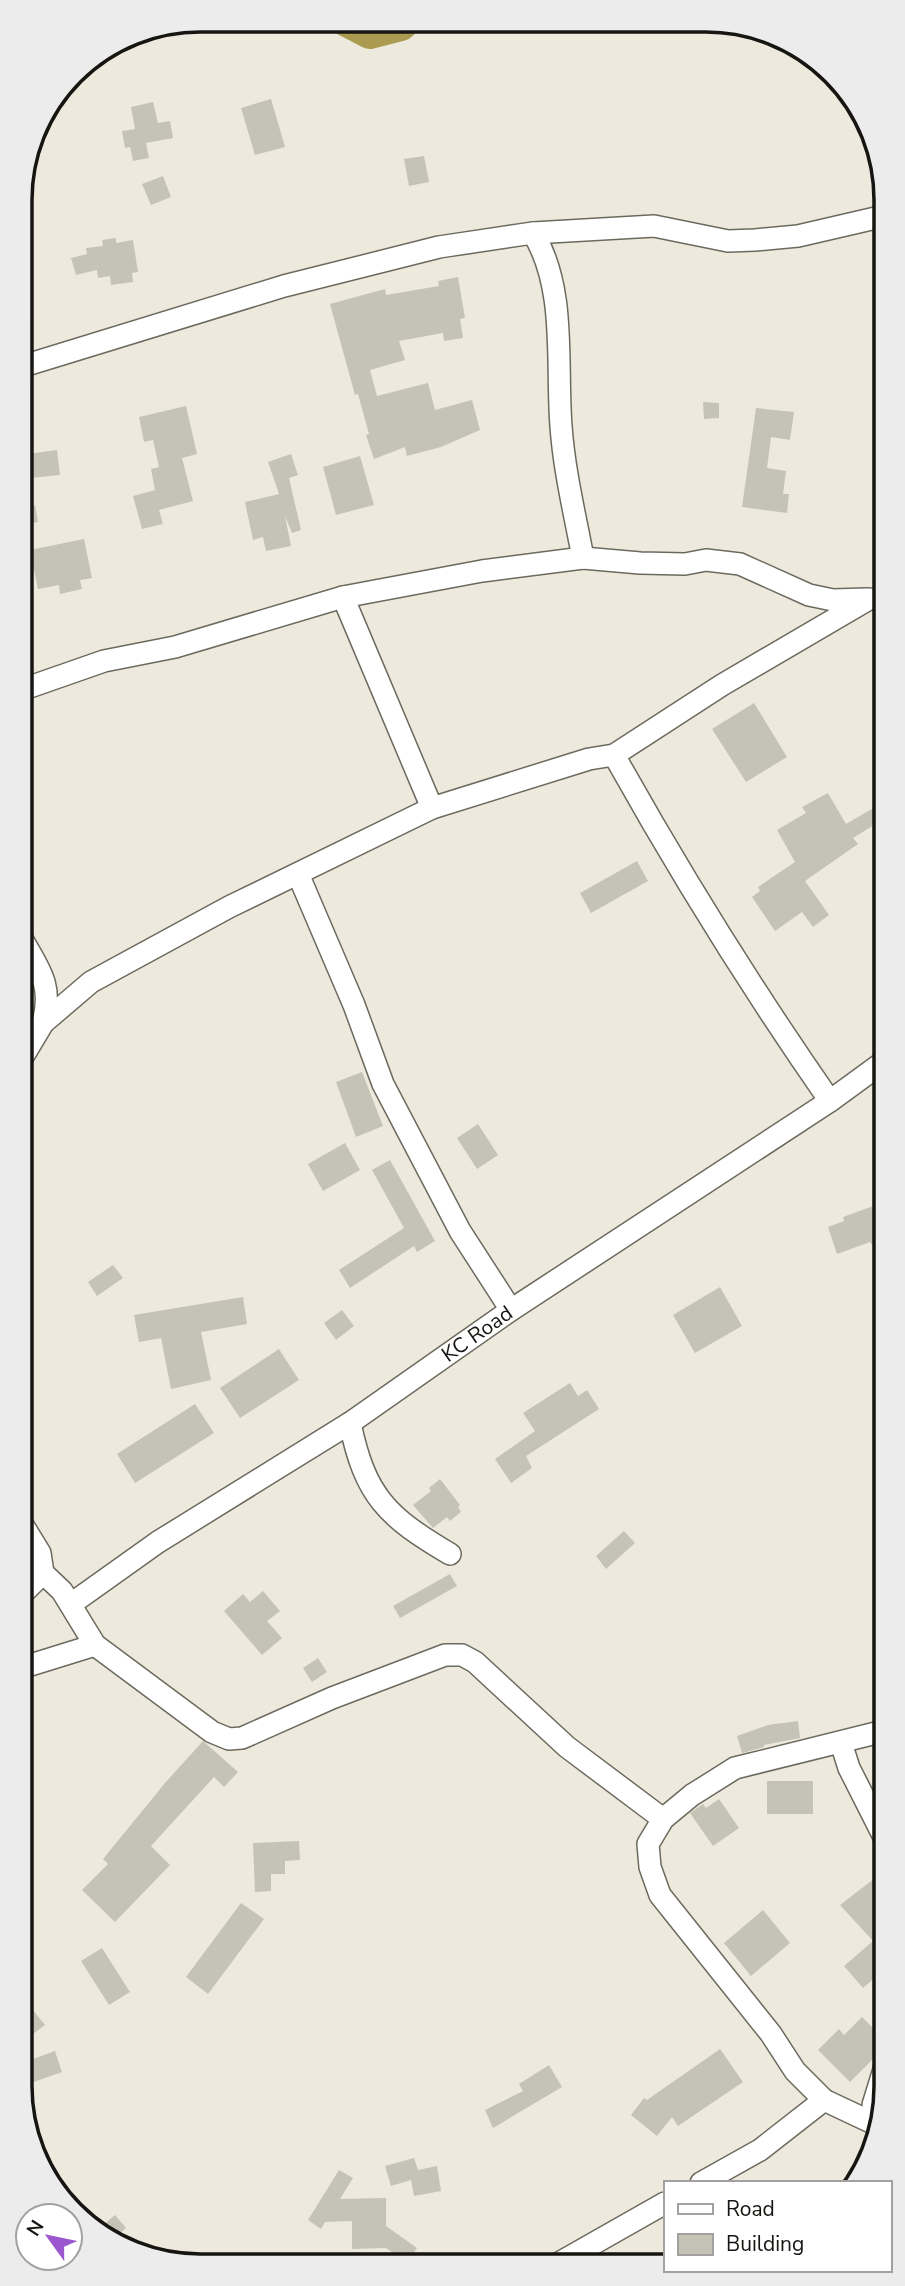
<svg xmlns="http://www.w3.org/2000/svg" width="905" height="2286" viewBox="0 0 905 2286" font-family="'Nunito Sans',sans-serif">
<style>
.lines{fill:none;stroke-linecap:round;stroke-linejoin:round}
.river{stroke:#aa9b51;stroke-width:32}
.building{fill:#c5c3b6}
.minor-casing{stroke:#6c6a5e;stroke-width:24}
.minor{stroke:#fff;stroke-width:21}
.labels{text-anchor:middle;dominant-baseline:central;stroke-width:5;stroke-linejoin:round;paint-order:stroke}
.street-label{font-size:21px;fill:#161511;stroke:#fff}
.rim{fill:none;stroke:#161511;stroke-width:3.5}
</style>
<rect width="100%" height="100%" fill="#edeadd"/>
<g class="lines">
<path class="river" d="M345 20 370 33 401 25 405 21"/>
</g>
<path class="building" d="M271 99 285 147 255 155 241 108Z
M153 102 158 123 170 121 173 138 146 143 149 158 133 161 130 147 125 148 122 131 135 129 131 107Z
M424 156 429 182 409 186 404 159Z
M163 176 171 197 151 205 142 184Z
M116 238V243L133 240 138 272 132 273 133 282 111 285 110 276 98 278 97 270 76 275 71 258 87 254 86 248 103 246 102 240Z
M458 277 465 318 460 319 463 338 444 341 443 333 399 341 405 360 370 370 377 396 428 383 435 410 472 400 480 430 441 447 407 456 405 447 374 459 366 435 369 434 358 394 355 395 330 304 385 289 386 295 439 286 438 281Z
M703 402 719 403V418L704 419Z
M186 406 197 454 182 458 193 501 159 510 163 524 142 529 133 496 155 490 151 469 159 467 153 440 144 442 139 417Z
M756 408 794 412 790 440 771 437 767 468 786 471 783 494H789L787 513 742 507Z
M57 450 60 475 21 479 20 455Z
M291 454 298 475 289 478 301 530 292 533 285 516 291 546 266 551 263 537 253 540 245 502 279 494 268 462Z
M360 456 374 505 336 515 323 467Z
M35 505 38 522 21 525V508Z
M84 539 92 578 80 580 82 589 60 594 59 585 38 589 30 550Z
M754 703 787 757 746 782 712 729Z
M828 793 846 824 882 803V820L853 838 858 844 805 881 829 915 813 927 802 912 775 931 752 897 760 891 758 887 795 862 777 830 806 813 802 807Z
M637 861 648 881 591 913 580 893Z
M362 1072 383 1126 356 1137 336 1082Z
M478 1124 498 1155 477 1169 457 1138Z
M345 1143 360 1170 323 1191 308 1164Z
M390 1160 435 1241 417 1252 414 1246 350 1288 339 1270 404 1228 372 1170Z
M876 1205 883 1222V1240L872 1245 870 1242 837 1254 828 1227 844 1221 843 1217Z
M113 1265 123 1278 97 1296 88 1282Z
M720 1287 742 1326 695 1353 673 1315Z
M243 1297 247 1324 201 1332 211 1380 171 1389 161 1338 139 1342 134 1315Z
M342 1310 354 1326 336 1340 324 1323Z
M279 1349 299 1380 240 1418 220 1388Z
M570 1383 578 1396 587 1390 599 1409 526 1456 532 1468 511 1483 495 1459 535 1431 523 1413Z
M195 1404 214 1433 135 1483 117 1454Z
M440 1479 460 1505 458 1507 461 1512 450 1521 447 1517 433 1528 413 1505 431 1491 429 1488Z
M624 1531 635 1543 606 1569 596 1556Z
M450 1574 457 1586 400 1618 393 1606Z
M263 1591 280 1611 267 1621 282 1638 262 1655 224 1611 243 1594 250 1602Z
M318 1658 327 1672 312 1682 303 1668Z
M798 1721 800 1738 764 1745V1747L742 1753 737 1736 768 1725Z
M203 1741 238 1772 224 1787 214 1777 151 1846 170 1865 115 1922 82 1890 108 1864 103 1859 165 1783Z
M767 1781H813V1814H767Z
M719 1799 739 1828 713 1846 690 1813 703 1804 706 1808Z
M299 1841 300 1860 285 1861V1874H271V1891L255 1892 253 1843Z
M875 1878 885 1890V1969L863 1988 844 1966 873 1941 840 1905Z
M241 1903 264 1919 208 1994 186 1977Z
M763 1910 790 1943 751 1976 724 1943Z
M102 1948 130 1992 109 2005 81 1961Z
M33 2010 45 2025 25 2040V2016Z
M862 2017 885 2040V2047L850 2082 818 2050 839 2029 844 2035Z
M720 2049 743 2082 678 2126 672 2117 657 2136 631 2115 644 2098 647 2100Z
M55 2051 62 2072 25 2085V2062Z
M549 2065 562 2087 493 2128 485 2110 523 2091 519 2084Z
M414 2158 418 2170 437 2166 441 2191 414 2196 411 2180 391 2186 385 2166Z
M339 2170 353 2178 340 2199 386 2198V2226L417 2248 407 2262 386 2248 352 2249V2221L325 2222 321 2229 308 2220Z
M115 2215 126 2228 116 2237 103 2225Z"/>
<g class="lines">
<defs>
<g id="minor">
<path d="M533 233C567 289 556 363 561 426 564 470 575 515 583 558"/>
<path d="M20 367 284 286 439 247 533 233 654 226 728 241 755 240 798 236 880 217"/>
<path d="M343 597 432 808"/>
<path d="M21 690 104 661 175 647 343 597 482 571 583 558 640 563 685 564 706 560 740 564 809 595 833 600 866 599"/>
<path d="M614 755C681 875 752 989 830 1101"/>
<path d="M298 874 354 1005 383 1084 460 1231 511 1310"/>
<path d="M22 939C40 971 53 985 43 1023"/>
<path d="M22 1058 43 1023 91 982 229 907 432 808 589 759 614 755 722 685 869 599"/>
<path d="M350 1423C365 1496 387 1517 450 1554"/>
<path d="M24 1527 40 1553 43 1573 24 1592"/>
<path d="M43 1573 62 1591 95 1645 212 1732 229 1739 242 1738 332 1698 445 1655H462L475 1662 567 1747 663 1819"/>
<path id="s1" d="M71 1604 158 1542 350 1423 511 1310 830 1101 882 1063"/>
<path d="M24 1667 95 1645"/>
<path d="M841 1743 849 1768 885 1839"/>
<path d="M875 2124 824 2100 795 2071 771 2034 660 1895 650 1867 648 1844 663 1819 692 1795 735 1768 884 1731"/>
<path d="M876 2124 873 2105 885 2066"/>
<path d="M701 2183 760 2150 824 2100"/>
<path d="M561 2262 665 2203"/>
</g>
</defs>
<use href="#minor" class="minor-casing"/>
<use href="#minor" class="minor"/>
</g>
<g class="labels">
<g class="street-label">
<text stroke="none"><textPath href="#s1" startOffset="488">KC Road</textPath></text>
</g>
</g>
<path d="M0 0H905V2286H0ZM200 32H706A168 168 0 0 1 874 200V2086A168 168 0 0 1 706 2254H200A168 168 0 0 1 32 2086V200A168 168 0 0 1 200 32Z" fill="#ececec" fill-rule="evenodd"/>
<path class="rim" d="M200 32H706A168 168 0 0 1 874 200V2086A168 168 0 0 1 706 2254H200A168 168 0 0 1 32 2086V200A168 168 0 0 1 200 32Z"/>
<rect x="664" y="2181" width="228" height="91" fill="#ffffff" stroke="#a2a1a0" stroke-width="2"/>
<rect x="678" y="2204" width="35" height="10" fill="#ffffff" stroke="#a2a1a0" stroke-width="2"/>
<text x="726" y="2216" font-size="21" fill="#161511">Road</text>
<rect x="678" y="2234" width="35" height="21" fill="#c5c3b6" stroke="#a2a1a0" stroke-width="2"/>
<text x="726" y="2251" font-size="21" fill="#161511">Building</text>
<g transform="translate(49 2237) rotate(303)"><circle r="33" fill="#ffffff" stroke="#a2a1a0" stroke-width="2"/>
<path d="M0-5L12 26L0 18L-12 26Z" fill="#9b58ce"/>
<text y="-10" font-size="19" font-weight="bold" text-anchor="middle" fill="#161511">N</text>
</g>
</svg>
